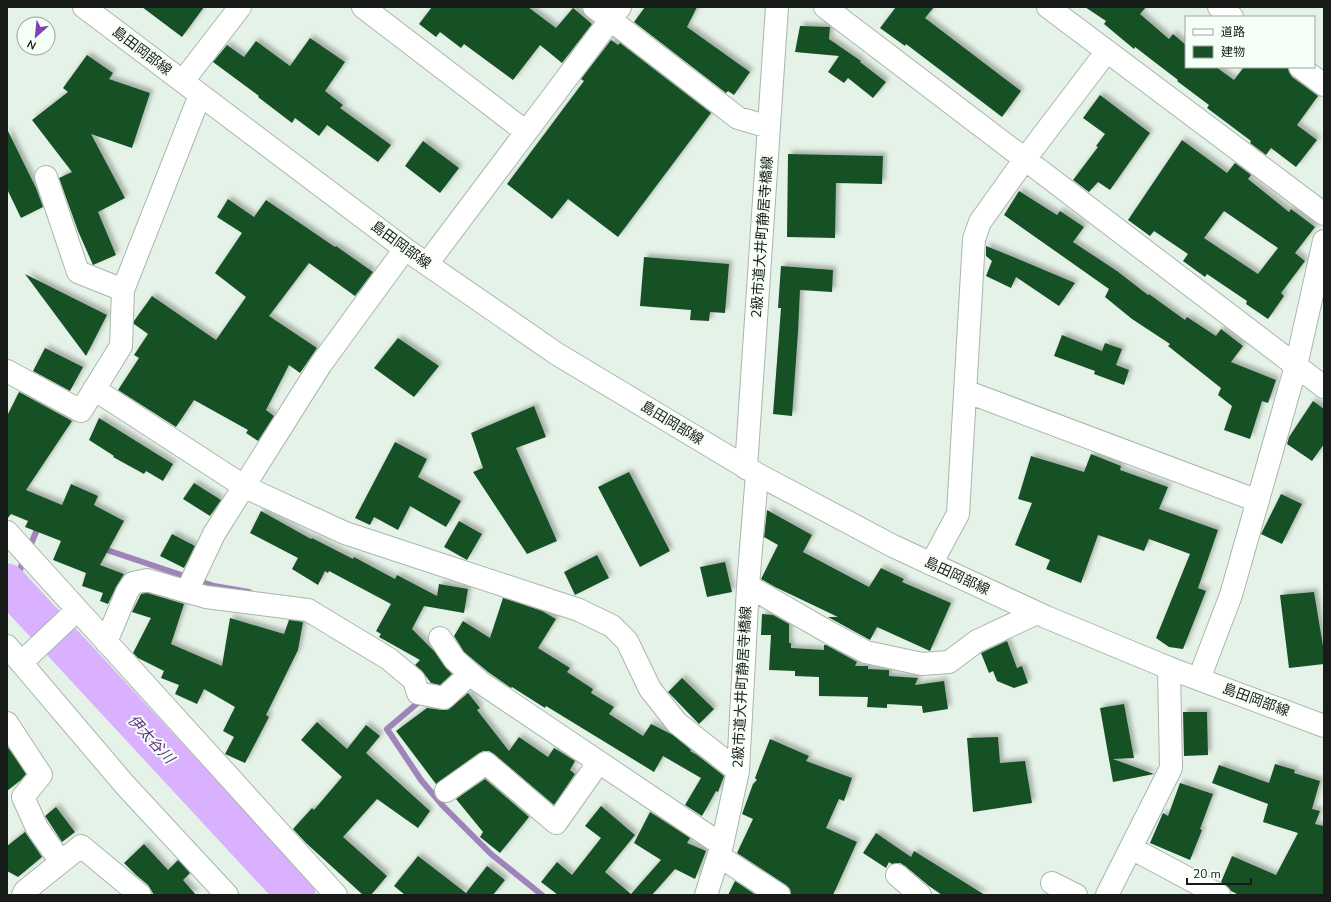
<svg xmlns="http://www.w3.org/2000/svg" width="1331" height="902" viewBox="0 0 1331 902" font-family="'Nunito Sans','Noto Sans JP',sans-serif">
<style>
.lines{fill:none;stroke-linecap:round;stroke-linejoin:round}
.stream{stroke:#9f84ba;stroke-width:6}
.river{stroke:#d9b1ff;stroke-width:39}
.building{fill:#185127;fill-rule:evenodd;filter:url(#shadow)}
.minor-casing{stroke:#aab6ab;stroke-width:24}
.major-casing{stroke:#aab6ab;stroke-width:24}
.minor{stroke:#fff;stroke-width:22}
.major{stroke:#fff;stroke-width:22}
.labels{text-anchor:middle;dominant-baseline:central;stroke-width:4;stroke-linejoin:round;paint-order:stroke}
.street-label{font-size:14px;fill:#171c18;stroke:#f5fff6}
.water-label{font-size:15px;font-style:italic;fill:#623088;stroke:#f5fff6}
</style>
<defs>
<filter id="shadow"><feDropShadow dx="3.5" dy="-3.5" stdDeviation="2" flood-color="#0004"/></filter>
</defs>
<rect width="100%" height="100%" fill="#e5f2e7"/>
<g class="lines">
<path class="stream" d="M101 548 214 586 249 592
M29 549 38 527 41 528
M12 589 25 557
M421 697 420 701 387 729 421 780 443 806 491 854 542 895"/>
<path class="river" d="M7 583 296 895"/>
</g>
<path class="building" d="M142 7H204L182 37Z
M432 7H528L556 28 573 8 592 24 562 63 540 45 513 80 464 44 461 48 440 32 436 37 419 24Z
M645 7H697L687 27 750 72 734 95 728 91 726 93 634 22Z
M896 7H934L925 18 1021 91 1002 117 906 44 905 46 880 28Z
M1085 7H1146L1140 14 1169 39 1173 34 1186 45V67H1216L1234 80 1244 67H1288L1289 72 1292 77 1318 96 1297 125 1317 140 1296 167 1271 148 1266 155 1250 143 1251 141 1207 108 1209 105 1177 81 1178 80 1135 47 1134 49 1104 24 1106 21Z
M800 26 830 27 829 39 861 61 860 62 886 82 873 98 848 78 844 83 828 72 839 56 795 52Z
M310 38 345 62 325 91 343 105 340 108 391 145 378 162 327 125 319 136 295 118 292 123 258 97 259 96 213 62 227 45 244 57 256 41 290 66Z
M611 40 618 45 620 43 711 113 618 237 568 199 552 219 507 184 584 81 581 79Z
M87 55 113 73 109 79 150 93 132 148 91 134 125 198 98 212 116 255 93 265 78 231 59 178 72 172 32 120 68 92 63 88Z
M1100 95 1150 133 1110 190 1098 182 1089 192 1073 180 1098 147 1096 146 1105 134 1083 118Z
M7 129 36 188 43 207 21 218 7 189Z
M1182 140 1227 173 1235 163 1251 175 1248 179 1289 212 1291 209 1315 227 1295 253 1305 261 1281 293 1284 296 1268 319 1246 304 1247 301 1207 274 1205 277 1183 261 1188 254 1154 231 1150 236 1128 220ZM1224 211 1278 248 1258 274 1204 238Z
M423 141 459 168 440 193 405 166Z
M788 154 883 156 882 184 836 183 835 238 787 237Z
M1019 191 1057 215 1060 211 1084 227 1073 242 1117 271 1148 295 1149 294 1185 320 1187 317 1216 336 1221 329 1243 346 1231 362 1276 380 1268 403 1262 401 1250 439 1224 430 1232 406 1218 395 1221 388 1168 346 1170 344 1132 319 1105 297 1109 289 1004 215Z
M228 199 254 217 266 200 335 247 336 246 373 272 355 296 309 263 269 316 317 348 300 373 289 365 266 410 274 416 258 441 246 433 248 430 194 400 176 427 118 390 139 358 134 355 148 334 134 324V321L152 296 216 340 246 297 215 273 242 233 217 217Z
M986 246 1023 261 1075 283 1059 306 1016 277 1011 288 986 276 992 261 986 256Z
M644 257 729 264 725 313 710 312 709 321 690 320 691 310 640 306Z
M781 266 833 270 832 292 800 290 798 332 792 416 773 414 781 308H778Z
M25 274 107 315 86 356Z
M1062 335 1102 351 1105 343 1122 349 1116 365 1129 370 1124 385 1094 374 1095 371 1054 356Z
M398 338 439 366 414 397 374 368Z
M45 348 83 367 70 391 33 371Z
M19 392 72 421 26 490 62 505 71 484 98 496 94 505 124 521 100 565 124 574 116 587 108 604 100 601 103 593 82 586 86 573 53 560 61 541 25 527 28 521 11 514 7 519V416Z
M1313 401 1324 409V444L1312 461 1287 444 1289 437Z
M534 406 546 437 516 448 557 541 527 554 473 472 483 468 471 433Z
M99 418 173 464 163 481 146 471 144 474 113 457 114 456 89 440Z
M395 442 427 459 418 477 461 501 446 527 410 506 398 530 374 517 370 525 355 518Z
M1091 454 1121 466 1120 470 1168 487 1159 509 1218 530 1198 588 1206 591 1183 649 1169 647 1156 638 1190 554 1149 539 1144 551 1098 535 1081 583 1046 569 1050 560 1015 545 1032 503 1018 499 1031 456 1084 472Z
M629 472 670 551 640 567 598 487Z
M194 483 221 500 210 516 183 499Z
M1281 494 1302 504 1282 544 1261 534Z
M767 510 812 535 803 552 869 587 881 568 904 579 902 582 951 603 930 651 877 627 870 640 828 617H838L775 587 761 579 778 545 764 537Z
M261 511 311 539 312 538 353 559 354 557 395 579 397 575 437 596 439 584 468 589 464 613 424 606 412 629 435 652 445 667 452 674 440 685 431 683 422 671 415 665 420 660 379 637 381 634 376 631 391 604 329 571 328 573 325 571 318 585 292 569 298 558 250 533Z
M459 521 482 534 467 560 444 547Z
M172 534 195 546 184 568 160 556Z
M597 555 609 578 575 595 564 572Z
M725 562 732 592 707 597 700 567Z
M1314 592 1324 652V664L1289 668 1280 595Z
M147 593 184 604 171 644 222 666 230 618 284 634 289 620 303 622 298 650 266 715 269 717 245 763 225 754 234 737 223 731 235 707 204 689 197 704 175 694 179 685 161 678 164 671 138 658 133 653 151 618 132 612 141 594Z
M503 598 542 611 556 619 538 648 570 668 567 672 593 689 591 693 614 707 609 714 643 736 651 724 673 735 691 750 690 751 697 755 724 776 718 792 716 791 702 816 685 805 701 778 663 756 654 772 546 706 545 708 512 687 511 688 488 672 464 652 454 636 463 621 490 638Z
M762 614 773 615 789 624V643H791V648L824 650V645H826L857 662 855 666H868V669L889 670V676L918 678 915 685 944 681 948 709 923 713 922 706 887 704V708L867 707 868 697 819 696V677L795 676V671L769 670 771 635H761Z
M1007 641 1017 668 1022 666 1028 683 1014 688 997 681 993 671 989 673 981 653Z
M682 678 714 709 699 724 668 692Z
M468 693 480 708 477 710 509 751 519 737 548 757 554 748 575 761 570 770 575 774 554 805 494 754 489 751H484L479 753 436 784 396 731 427 708 442 710H448Z
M1124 704 1134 758 1113 759 1154 774 1113 782 1100 708Z
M1183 712H1207L1208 755 1184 756Z
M317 722 347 749 366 725 380 736 366 753 430 811 418 828 377 799 343 837 387 876 371 895H363L306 843 293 829 312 808 314 810 342 777 301 740Z
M998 737 1000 763 1025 761 1032 803 973 812 967 738Z
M770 739 809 756 806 761 852 778 844 801 839 799 826 828 857 842 833 895H791L790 889 786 885 737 853 753 819 742 814 753 784 757 780 755 778Z
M7 746 26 774 21 780 7 791Z
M1275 764 1295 770 1294 773 1320 781 1312 809 1320 811 1315 824 1324 826V895H1239L1231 891 1229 888 1221 882 1232 856 1276 875 1298 833 1263 822 1268 804 1212 783 1219 765 1269 783Z
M485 779 529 817 500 853 480 837 483 832 456 799Z
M1180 783 1213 794 1200 829 1202 830 1190 860 1150 843 1163 813 1168 816Z
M601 806 635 835 605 872 631 894 661 860 634 843 650 812 690 838 687 843 706 851 695 879 675 869 652 895H558L541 882 557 862 572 875 601 838 585 826Z
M56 807 75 832 62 842 45 816Z
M25 832 42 857 18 877 7 871V846Z
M876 833 911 857 914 851 985 895H942L929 886 905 866 900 863 892 864 889 862 886 868 863 853Z
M144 844 168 870 178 860 190 873 183 880 196 895H154L148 885 136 875 124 863Z
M418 856 466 893 487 866 505 880 493 895H405L394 886Z
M735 881 756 895H728Z"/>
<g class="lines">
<defs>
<path id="minor" d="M363 7 526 132
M594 7 738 118 769 127
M825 7 1324 387
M1048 7 1324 214
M1219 7 1232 17
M1300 67 1324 85
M183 81 240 7
M46 177 78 272 123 290
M427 264 620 7
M7 371 81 411 121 346 123 290 200 95
M94 389 245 487 345 533 579 610 612 626 627 641 650 689 677 723 738 771
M965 391 1258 501
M746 468 777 7
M7 532 336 895
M931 564 958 514 974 239 980 222 1025 159 1107 51
M748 586 830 633 866 652 922 664 949 662 977 641 1037 613
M187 591 214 534 321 364 405 249
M440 638 455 660 480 682 722 845
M106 642 127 592 133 583 147 580 206 597 308 610 389 659 414 680 418 693 444 698 470 674
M7 646 125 785 227 895
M21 663 77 610
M1199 679 1231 595 1296 366 1324 241
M7 723 41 775 23 797 37 828 61 862
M446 791 486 763 556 823 599 762
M1131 848 1219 895
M719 856 779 895
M897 875 920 895
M1052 883 1076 895
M23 895 25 891 81 846 140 895
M706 895 722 845 738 771 748 586 757 474
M1107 895 1171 768 1169 668"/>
<path id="major" d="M84 7 405 249 557 354 757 474 893 546 1046 617 1169 668 1324 726"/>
</defs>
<use href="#minor" class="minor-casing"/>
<use href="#major" class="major-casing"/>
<use href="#minor" class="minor"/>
<use href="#major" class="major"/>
</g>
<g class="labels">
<g class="street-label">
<text transform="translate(142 51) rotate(37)">島田岡部線</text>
<text transform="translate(762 237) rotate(-86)">2級市道大井町静居寺橋線</text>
<text transform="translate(401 245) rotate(36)">島田岡部線</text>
<text transform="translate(672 423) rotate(31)">島田岡部線</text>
<text transform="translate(957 576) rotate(25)">島田岡部線</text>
<text transform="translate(742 687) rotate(-87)">2級市道大井町静居寺橋線</text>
<text transform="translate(1256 700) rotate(20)">島田岡部線</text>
</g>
<g class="water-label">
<text transform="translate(151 739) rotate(47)">伊太谷川</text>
</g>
</g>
<rect width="1331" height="902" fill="none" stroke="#171c18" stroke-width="16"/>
<rect x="1185" y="16" width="130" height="52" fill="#f5fff6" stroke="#9ca49d"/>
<rect x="1193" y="29" width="20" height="6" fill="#ffffff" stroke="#9ca49d"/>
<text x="1221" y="36" font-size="12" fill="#171c18">道路</text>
<rect x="1193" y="46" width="20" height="12" fill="#185127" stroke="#9ca49d"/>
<text x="1221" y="56" font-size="12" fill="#171c18">建物</text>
<g transform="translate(36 36) rotate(207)"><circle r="19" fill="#f5fff6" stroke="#9ca49d"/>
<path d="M0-3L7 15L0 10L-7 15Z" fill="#823fb3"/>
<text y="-6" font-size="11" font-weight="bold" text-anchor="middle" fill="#171c18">N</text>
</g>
<path d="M1187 878v6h64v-6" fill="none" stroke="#171c18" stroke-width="2"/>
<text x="1193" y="878" font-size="12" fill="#171c18" stroke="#f5fff6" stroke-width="3" paint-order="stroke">20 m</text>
</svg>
